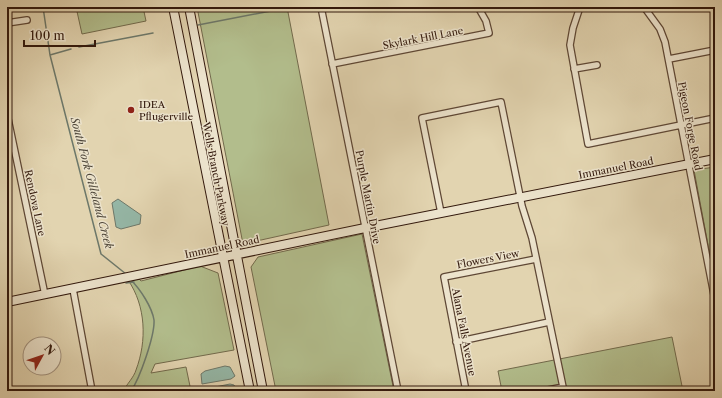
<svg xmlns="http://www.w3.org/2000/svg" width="722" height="398" viewBox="0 0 722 398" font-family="'Libre Caslon Text',serif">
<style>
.green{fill:#b2bd8c;stroke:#726a4c}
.water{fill:#95b8a8;stroke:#6d786a}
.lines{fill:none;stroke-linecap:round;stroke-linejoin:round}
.stream{stroke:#6d786a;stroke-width:1.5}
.street-casing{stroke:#5e4735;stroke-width:8}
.secondary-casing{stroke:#32180c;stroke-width:10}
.street{stroke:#ece3cc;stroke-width:5.5}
.secondary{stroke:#ece3cc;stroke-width:8}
.poi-dot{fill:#8f2418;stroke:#ece3cc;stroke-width:1.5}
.labels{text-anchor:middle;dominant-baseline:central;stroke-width:3;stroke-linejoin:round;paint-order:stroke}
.street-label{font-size:10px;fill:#32180c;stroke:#ece3cc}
.poi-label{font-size:10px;fill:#32180c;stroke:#ece3cc;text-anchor:start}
.water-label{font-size:11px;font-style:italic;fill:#50483b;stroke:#ece3cc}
</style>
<rect width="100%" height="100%" fill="#e2d4b0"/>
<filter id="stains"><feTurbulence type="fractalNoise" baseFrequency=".005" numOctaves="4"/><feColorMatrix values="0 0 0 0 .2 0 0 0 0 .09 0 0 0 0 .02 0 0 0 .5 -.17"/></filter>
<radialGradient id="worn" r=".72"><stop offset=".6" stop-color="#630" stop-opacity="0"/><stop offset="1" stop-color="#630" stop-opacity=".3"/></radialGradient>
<path class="green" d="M76 7H143L146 21 82 34Z
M197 7H287L329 225 243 244Z
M715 167V282L694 170Z
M362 234 394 391H276L251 267 258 257Z
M200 266 218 273 234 350 155 364 151 373 186 367 191 391H123C127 384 134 377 136 370 147 341 146 306 128 280L138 278 141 281Z
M672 337 683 391H502L498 371Z"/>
<path class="water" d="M118 199 141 215 140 224 121 229 116 227 112 203Z
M225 366 230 367 235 376 231 379 202 384 201 374 205 371Z
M230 384 234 385 237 391H204L205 389Z"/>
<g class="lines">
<path class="stream" d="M43 7 50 55 101 254 126 274
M198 25 276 10
M79 47 153 33
M50 55 71 49
M131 280C140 289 152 307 154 320 155 335 140 378 131 391
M126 283 134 282"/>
<defs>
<path id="street" d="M321 7 398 391
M580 7 573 28 570 45 588 144 715 118
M644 7 660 29 665 42 715 300
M7 23 27 20
M669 59 715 50
M332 64 489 33 486 21 478 7
M574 69 597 65
M7 114 45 295
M441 213 422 118 501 102 522 206 532 238 563 387 543 391
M73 289 92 391
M456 342 549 322
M466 391 444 277 536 259"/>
<path id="secondary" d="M173 7 250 391
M189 7 263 391
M7 302 365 228 715 159"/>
</defs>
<use href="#street" class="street-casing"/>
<use href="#secondary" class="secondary-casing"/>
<use href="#street" class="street"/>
<use href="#secondary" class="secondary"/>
</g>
<circle class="poi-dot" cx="131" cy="110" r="4"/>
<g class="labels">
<g class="street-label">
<text transform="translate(423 38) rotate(-11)">Skylark Hill Lane</text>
<text transform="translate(690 126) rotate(79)">Pigeon Forge Road</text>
<text transform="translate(616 168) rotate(-11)">Immanuel Road</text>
<text transform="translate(216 174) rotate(79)">Wells Branch Parkway</text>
<text transform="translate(368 197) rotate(79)">Purple Martin Drive</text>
<text transform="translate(35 203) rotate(78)">Rendova Lane</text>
<text transform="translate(222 247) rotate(-12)">Immanuel Road</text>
<text transform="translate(488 259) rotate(-11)">Flowers View</text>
<text transform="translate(464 332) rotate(79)">Alana Falls Avenue</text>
</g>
<g class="poi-label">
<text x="139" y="104">IDEA<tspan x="139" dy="12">Pflugerville</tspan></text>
</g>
<g class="water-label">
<text transform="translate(92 183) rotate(75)">South Fork Gilleland Creek</text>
</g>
</g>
<rect width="722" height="398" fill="none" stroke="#e2d4b0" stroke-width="24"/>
<rect x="8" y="8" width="706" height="382" fill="none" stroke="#32180c" stroke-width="2"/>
<rect x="12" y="12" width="698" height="374" fill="none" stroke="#32180c"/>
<g transform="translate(42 356) rotate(50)"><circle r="19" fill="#ece3cc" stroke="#a2927f"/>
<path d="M0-3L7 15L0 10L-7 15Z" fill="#8f2418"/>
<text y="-6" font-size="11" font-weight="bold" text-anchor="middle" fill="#32180c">N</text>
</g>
<path d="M24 40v6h71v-6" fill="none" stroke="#32180c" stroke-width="2"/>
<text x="30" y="40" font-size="12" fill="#32180c" stroke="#ece3cc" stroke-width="3" paint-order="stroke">100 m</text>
<rect width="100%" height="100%" filter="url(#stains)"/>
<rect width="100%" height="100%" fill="url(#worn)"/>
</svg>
